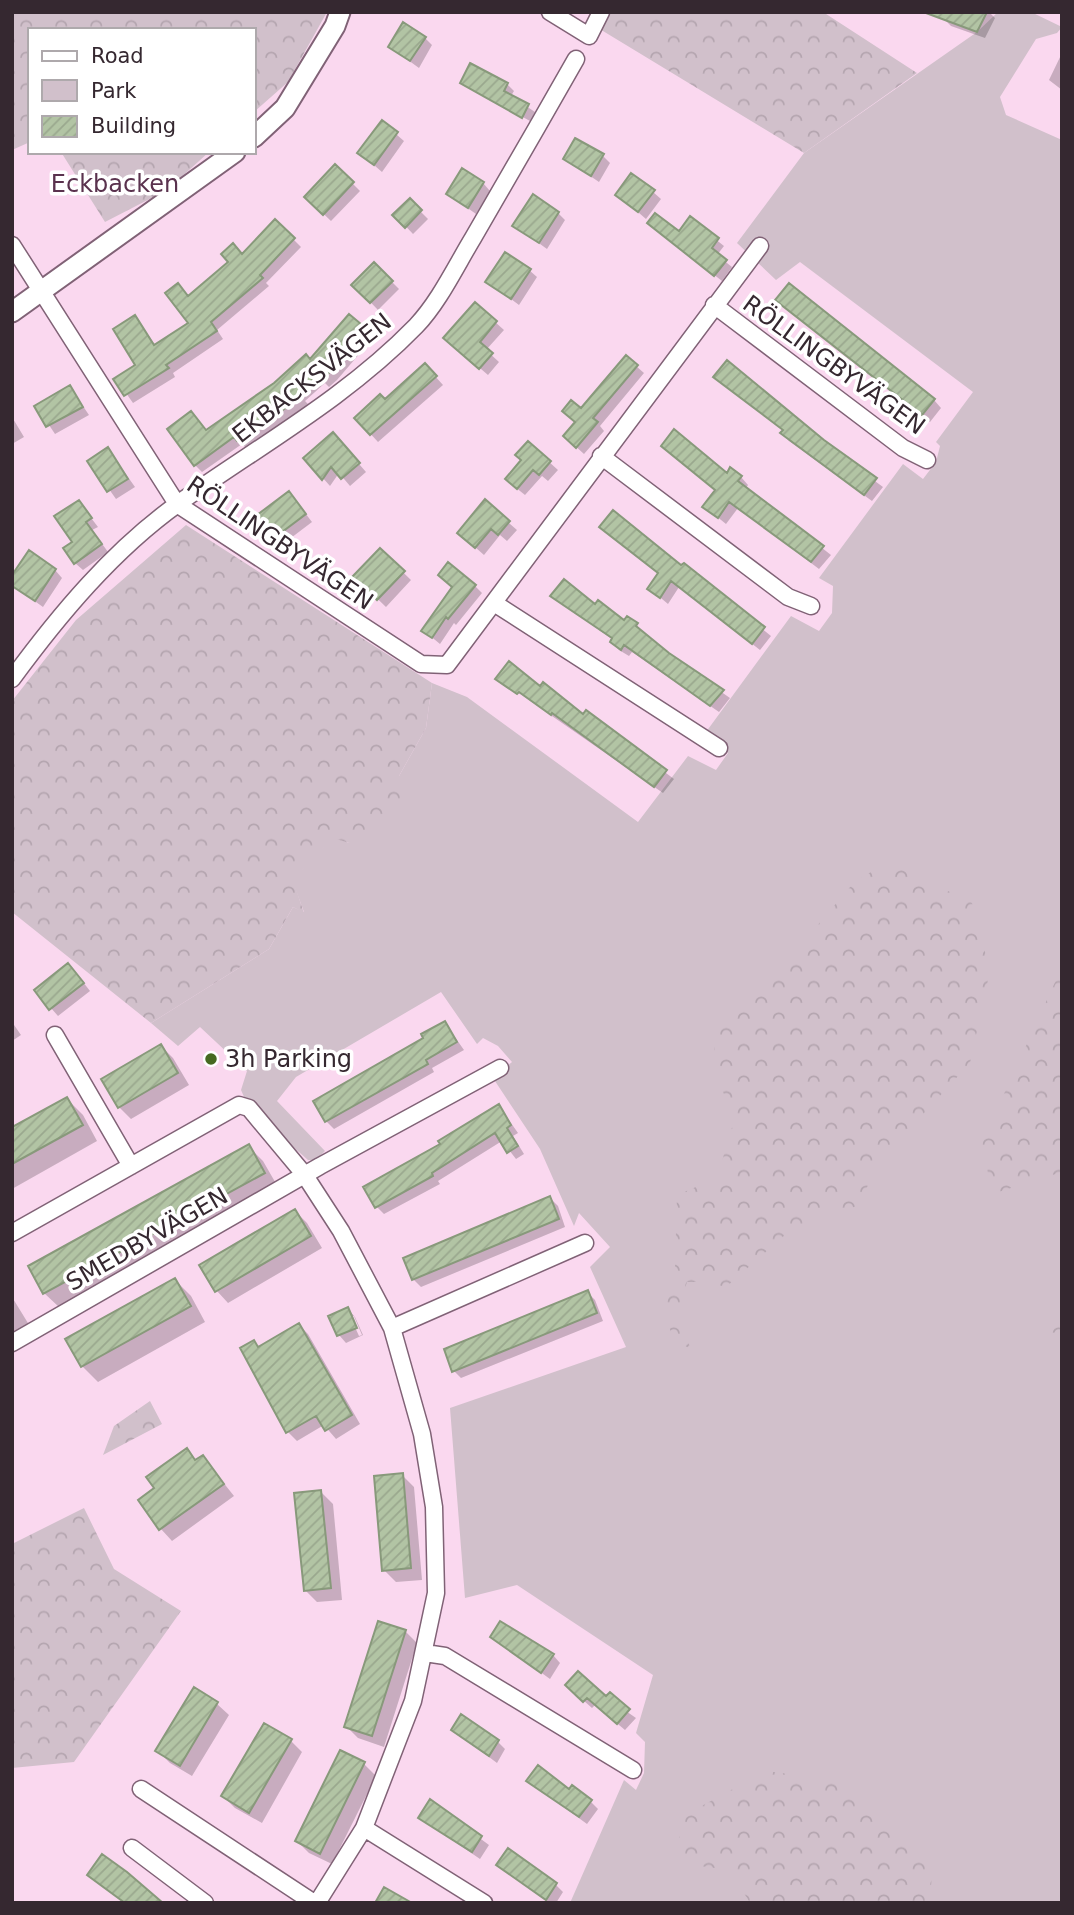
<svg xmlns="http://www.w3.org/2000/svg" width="1074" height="1915" viewBox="0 0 1074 1915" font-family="'DejaVu Sans',sans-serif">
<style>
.green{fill:#d1c0cb}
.forest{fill:url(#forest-crowns)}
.shadow{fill:#0003;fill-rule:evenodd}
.building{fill:url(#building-hatch);stroke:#88997b;stroke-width:2}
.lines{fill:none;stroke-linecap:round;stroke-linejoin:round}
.minor-casing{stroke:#806276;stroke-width:19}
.tertiary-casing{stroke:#806276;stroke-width:23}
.minor{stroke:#fff;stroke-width:16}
.tertiary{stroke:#fff;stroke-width:19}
.poi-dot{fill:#466921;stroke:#fff;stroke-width:2.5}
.labels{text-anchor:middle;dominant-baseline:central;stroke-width:7;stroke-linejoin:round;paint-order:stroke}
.park-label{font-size:24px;fill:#5a324e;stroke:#fff}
.street-label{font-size:24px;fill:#352830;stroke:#fff}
.poi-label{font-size:24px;fill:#352830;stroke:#fff;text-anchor:start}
</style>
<defs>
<pattern id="forest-crowns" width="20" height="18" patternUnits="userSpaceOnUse" patternTransform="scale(1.75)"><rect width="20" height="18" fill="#d1c0cb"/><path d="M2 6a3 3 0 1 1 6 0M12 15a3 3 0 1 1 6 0" fill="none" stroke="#b4a5af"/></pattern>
<pattern id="building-hatch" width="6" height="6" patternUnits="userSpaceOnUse" patternTransform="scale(1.75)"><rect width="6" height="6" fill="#b2c4a4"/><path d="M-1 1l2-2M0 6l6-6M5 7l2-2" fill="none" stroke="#9aa88e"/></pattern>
</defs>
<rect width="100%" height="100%" fill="#fad8ef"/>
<path class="green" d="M998 12H1031L1062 27 1057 33 1036 39 1000 97 1006 115 1062 140V1903H570L624 1780 636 1790 644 1773 645 1742 636 1733 653 1675 517 1585 465 1598 450 1408 626 1347 590 1267 610 1247 579 1213 574 1226 540 1149 493 1078 512 1062 498 1046 483 1038 477 1044 441 992 296 1077 277 1101 325 1151 316 1160H308L249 1108 241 1090 247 1071 200 1027 178 1046 151 1023 269 949 293 907 304 912 292 880 333 837 349 843 399 776 426 728 432 683 467 697 638 822 688 756 716 770 728 753 706 732 791 616 819 631 832 613 833 586 819 578 903 464 923 479 936 462 940 446 936 442 973 392 800 262 776 280 737 243 804 153 977 32Z"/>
<path class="forest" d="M12 12H327L288 82 254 112V30H30V142L12 150Z
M607 12H823L917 73 804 153 598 28Z
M61 152H209L167 190 105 222Z
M186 525 432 683 426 728 399 776 405 794 365 841 349 843 333 838 293 880 304 913 293 907 269 949 151 1023 12 912V701L76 620Z
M890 862 972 903 990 971 970 1063 882 1159 857 1206 794 1227 726 1287 706 1282H687L679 1306 690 1348 674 1342 662 1304 675 1268 677 1195 717 1178 733 1124 715 1065 714 1027 759 994 856 880Z
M1062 967V1172L992 1194 982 1142Z
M1062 1311V1332L1037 1334Z
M150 1401 162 1424 103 1455 114 1426Z
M84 1508 114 1569 181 1611 74 1762 12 1768V1544Z
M766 1771 842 1781 860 1795 932 1871 930 1903H750L730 1870 700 1866 676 1852 685 1815Z"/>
<path class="shadow" d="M946 12H989L995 18 985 38 951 26 943 18Z
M425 38 432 45 419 68 390 47Z
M1062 53V90L1049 80Z
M462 83 507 84 514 91 511 96 535 112 530 121Z
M382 122 404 141 382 172 360 153Z
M602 155 610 163 599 182 565 159Z
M335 166 360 191 331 221 306 197Z
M483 183 490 191 476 214 448 194Z
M653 192 661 199 646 219 617 194Z
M410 201 428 219 413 234 395 215Z
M558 213 565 220 547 249 515 226Z
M690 219 724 246 717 255 732 267 722 281 656 229 679 233Z
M275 221 301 247 266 283 269 286 217 330 223 339 173 373 175 377 133 403 116 379 137 366 135 317 156 346 190 323 178 285 189 297 243 256Z
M374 264 399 289 378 310 354 285Z
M529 270 537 277 519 305 488 282Z
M475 304 504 330 486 350 499 362 488 375 453 345Z
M785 307 934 400 941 408 930 422Z
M366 331 373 338 337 380 329 387 325 383 305 401 308 404 301 410 246 448 242 444 202 472 195 465 191 413 207 432 311 362Z
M425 365 443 385 378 442 356 418 385 402Z
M636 366 644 373 600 426 604 431 584 454 573 444 582 411Z
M715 377 822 442 883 487 872 501 789 441 782 433 784 431Z
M70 387 89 415 55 434 37 407Z
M12 417 24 437 12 444Z
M340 442 366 472 350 486 339 473 330 486 305 458Z
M528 443 558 470 548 481 542 476 525 495 515 487Z
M108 449 135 487 116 499 89 461Z
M727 475 741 477 748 485 746 488 831 555 819 569 738 508 726 524 705 507Z
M296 501 312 522 283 544 275 537Z
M79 502 98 527 92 530 108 552 83 570 75 563 74 543Z
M485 502 517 530 507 541 500 535 484 555 467 540Z
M380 550 411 580 386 607 355 577Z
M684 565 771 636 760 650 679 587 668 604 649 588 659 574Z
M55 570 62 578 43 607 12 585Z
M475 586 482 593 456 625 454 623 440 644 423 630Z
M552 596 595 607 624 623 627 618 668 655 730 698 719 712 632 652 629 656 619 650 612 642 613 640Z
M497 678 540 689 583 716 586 713 674 779 663 793Z
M76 973 90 991 58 1016 36 991Z
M12 1022 21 1035 12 1041Z
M445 1023 464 1050 432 1068 434 1072 334 1129 326 1121Z
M161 1046 173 1058 189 1085 131 1119 119 1107Z
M67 1099 83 1115 97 1141 12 1189V1130Z
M499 1106 518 1133 513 1136 524 1154 516 1159 502 1141 438 1181 440 1184 384 1214 377 1207 442 1145Z
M249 1147 263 1161 278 1187 59 1307 44 1293 30 1267Z
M550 1198 558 1206 565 1227 421 1287 413 1279Z
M295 1211 307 1223 322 1248 228 1303 217 1291 201 1266Z
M175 1280 191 1296 205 1322 98 1382 82 1366 68 1340Z
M587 1292 595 1300 603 1321 461 1378 454 1371Z
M12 1297 31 1328 12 1338Z
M348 1309 355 1317 363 1335 346 1343 339 1335ZM350 1316H354L362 1335 359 1336Z
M299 1325 308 1334 360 1424 336 1439 324 1425 297 1441 287 1431 254 1342 260 1348Z
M186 1451 197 1461 203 1457 234 1496 172 1541 161 1529 157 1489Z
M402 1475 414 1487 422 1580 396 1582 384 1570Z
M321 1492 333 1504 342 1600 317 1602 305 1590Z
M405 1631 417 1643 384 1747 358 1738 346 1726Z
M492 1637 553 1655 560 1663 550 1679Z
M575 1693 607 1698 636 1718 625 1730 595 1705 592 1708Z
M217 1704 229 1715 192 1776 170 1763 158 1751Z
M453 1730 498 1742 505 1749 497 1763Z
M291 1741 302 1752 262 1823 235 1808 223 1796Z
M364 1764 376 1776 332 1864 309 1853 297 1841Z
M528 1781 569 1791 590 1801 598 1809 587 1824Z
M431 1802 489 1845 480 1859 420 1818Z
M498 1865 556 1885 563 1892 556 1903H549Z"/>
<path class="building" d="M937 12H987L977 32 926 13Z
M403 22 426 37 410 61 388 47Z
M470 63 508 83 504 91 529 104 522 118 460 83Z
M382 120 398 132 374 165 357 153Z
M575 138 604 154 591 176 563 159Z
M335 164 354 182 323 215 304 197Z
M462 168 484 182 468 208 446 194Z
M631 173 655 190 638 212 615 195Z
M533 194 559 212 539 243 512 226Z
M410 198 422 210 405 228 392 215Z
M655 213 679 231 690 216 719 238 712 248 727 260 714 276 647 223Z
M275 219 295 238 260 275 263 278 211 322 217 331 166 365 169 368 124 396 113 379 135 365 113 329 135 315 154 345 188 323 165 293 178 283 188 296 228 262 221 254 233 243 242 254Z
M505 252 531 269 511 299 485 282Z
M374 262 393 281 370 303 351 285Z
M789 283 935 399 922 415 775 300Z
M475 302 497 321 480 342 493 353 479 369 443 338Z
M349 314 367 329 330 372 320 380 316 376 298 392 302 396 293 403 237 441 234 437 194 466 167 429 191 411 206 430 274 383 306 354 310 359Z
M626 355 638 365 593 418 598 422 576 448 563 436 575 422 562 411 571 400 581 408Z
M727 360 824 440 877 478 864 495 780 433 783 430 713 377Z
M425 363 437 376 370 435 354 418 380 394 385 399Z
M70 385 83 407 46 427 34 406Z
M674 429 727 473 730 467 742 476 738 481 824 546 811 562 729 502 718 518 702 507 715 490 661 446Z
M333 432 360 463 341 479 331 467 322 480 303 458Z
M528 441 551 461 539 475 533 470 517 489 505 479 521 460 515 455Z
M108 447 128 479 107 492 87 461Z
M289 491 306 514 274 538 257 515Z
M485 499 510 521 498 535 491 529 475 548 457 533Z
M79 500 92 518 86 522 102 544 74 564 63 548 72 542 54 516Z
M613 510 681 565 684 563 765 627 752 644 671 581 660 598 647 589 658 573 599 527Z
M380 548 405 571 377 600 352 577Z
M29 550 56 569 35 601 12 586V575Z
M448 562 476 585 448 619 446 617 432 638 421 631 452 587 438 575Z
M564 579 595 604 598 600 624 620 627 616 638 623 636 626 669 653 724 690 710 706 624 645 621 650 610 642 612 638 550 596Z
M509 661 540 686 543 682 583 714 586 710 667 770 654 787 552 713 551 715 519 692 517 694 495 679Z
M68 963 84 983 49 1010 34 990Z
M445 1021 457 1042 426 1060 428 1064 325 1122 313 1101 423 1038 421 1034Z
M161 1044 178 1073 118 1108 101 1079Z
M67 1097 83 1125 12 1164V1127Z
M499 1104 511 1125 507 1128 518 1146 507 1153 495 1133 432 1173 433 1176 375 1208 363 1187 440 1144 438 1141Z
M249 1144 265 1173 43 1294 28 1266Z
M550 1196 559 1219 412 1280 403 1258Z
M295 1209 311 1236 215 1292 199 1265Z
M175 1278 191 1306 81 1367 65 1339Z
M588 1290 597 1313 452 1372 444 1349Z
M348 1307 357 1328 337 1336 328 1316Z
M299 1323 352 1415 325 1431 316 1416 286 1433 240 1348 254 1340 258 1347Z
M187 1448 195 1460 203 1455 224 1484 159 1530 138 1500 154 1488 146 1477Z
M403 1473 411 1568 382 1571 374 1476Z
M321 1490 331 1588 304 1591 294 1493Z
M378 1621 406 1630 372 1736 344 1727Z
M500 1621 554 1654 541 1673 490 1637Z
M578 1671 606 1696 610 1692 630 1709 617 1724 587 1698 583 1702 565 1685Z
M194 1687 218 1702 180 1766 155 1751Z
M461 1714 499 1740 489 1756 451 1730Z
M264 1723 292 1739 249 1813 221 1796Z
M340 1750 365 1762 320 1854 295 1841Z
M538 1765 569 1789 572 1785 592 1800 579 1817 526 1781Z
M430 1799 482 1836 472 1852 418 1818Z
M508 1848 557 1883 546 1900 496 1865Z
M102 1854 127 1872 163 1903H125L87 1875Z
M384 1887 412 1903H375Z"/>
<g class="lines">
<defs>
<path id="minor" d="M550 12 589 36 601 12
M12 245 177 504 421 664 447 665 760 246
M714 305 903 448 927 460
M601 456 788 597 811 606
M494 603 719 748
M12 679C59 615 113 550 179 503 259 446 346 398 416 326 439 302 456 266 473 238 508 178 542 119 576 59
M55 1035 131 1166
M12 1233 239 1105 249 1108 304 1174 341 1231 392 1328 422 1434 434 1507 436 1593 413 1701 364 1828 317 1903
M392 1328 585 1243
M12 1343 320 1166 500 1068
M425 1653 445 1656 633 1770
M141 1789 314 1903
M364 1828 484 1903
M132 1848 205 1903"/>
<path id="tertiary" d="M254 137 285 108 335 26 340 12
M12 312 235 152"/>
</defs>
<use href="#minor" class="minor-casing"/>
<use href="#tertiary" class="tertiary-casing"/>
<use href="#minor" class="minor"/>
<use href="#tertiary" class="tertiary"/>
</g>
<circle class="poi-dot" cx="211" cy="1059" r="7"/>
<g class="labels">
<g class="park-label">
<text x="115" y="184">Eckbacken</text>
</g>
<g class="street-label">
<text transform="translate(834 365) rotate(36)">RÖLLINGBYVÄGEN</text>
<text transform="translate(312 378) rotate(-38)">EKBACKSVÄGEN</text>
<text transform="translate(280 543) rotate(34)">RÖLLINGBYVÄGEN</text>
<text transform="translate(147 1239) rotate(-30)">SMEDBYVÄGEN</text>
</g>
<g class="poi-label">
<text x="225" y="1059">3h Parking</text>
</g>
</g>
<rect width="1074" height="1915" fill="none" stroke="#352830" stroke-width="28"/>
<rect x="28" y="28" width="228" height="126" fill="#ffffff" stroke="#aea9ac" stroke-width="2"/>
<rect x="42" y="51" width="35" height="10" fill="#ffffff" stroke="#aea9ac" stroke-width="2"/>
<text x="91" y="63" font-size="21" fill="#352830">Road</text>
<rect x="42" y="80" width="35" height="21" fill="#d1c0cb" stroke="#aea9ac" stroke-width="2"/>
<text x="91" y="98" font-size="21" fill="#352830">Park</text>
<rect x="42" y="116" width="35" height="21" fill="url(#building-hatch)" stroke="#aea9ac" stroke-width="2"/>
<text x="91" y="133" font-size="21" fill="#352830">Building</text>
</svg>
